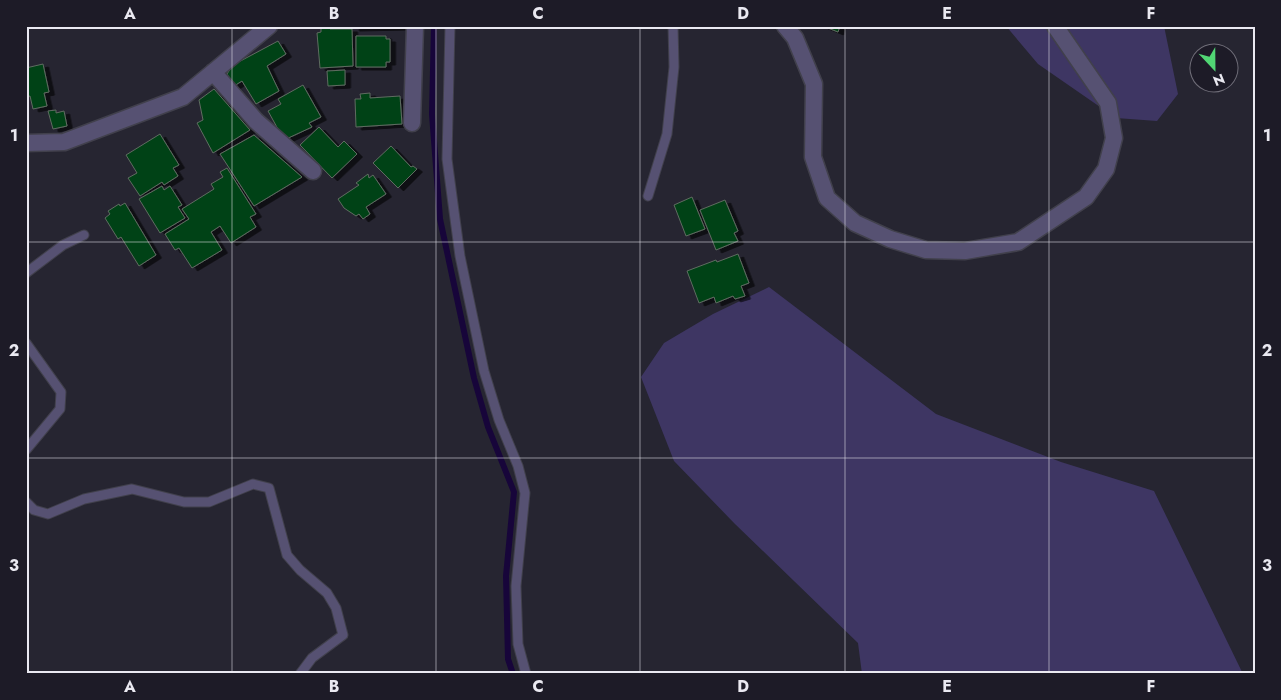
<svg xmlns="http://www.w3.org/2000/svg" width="1281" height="700" viewBox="0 0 1281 700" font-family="Jost,sans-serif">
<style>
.green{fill:#3e3663}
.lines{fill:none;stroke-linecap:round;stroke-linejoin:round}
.stream{stroke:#17053a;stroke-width:6}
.building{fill:#004217;stroke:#5f6c61;filter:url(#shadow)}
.lane-casing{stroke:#41404c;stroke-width:11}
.street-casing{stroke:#41404c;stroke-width:19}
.lane{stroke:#565172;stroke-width:9}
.street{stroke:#565172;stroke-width:16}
.grid{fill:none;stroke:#eae9f1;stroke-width:1;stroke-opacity:0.55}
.neatline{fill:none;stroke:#eae9f1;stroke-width:2}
.grid-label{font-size:16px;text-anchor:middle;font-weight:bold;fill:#eae9f1}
</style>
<defs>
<filter id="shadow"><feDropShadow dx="5.5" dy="3" stdDeviation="0" flood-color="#0009"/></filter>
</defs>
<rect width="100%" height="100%" fill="#262531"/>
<path class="green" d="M1006 26H1164L1178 94 1157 121 1116 118 1038 64Z
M769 287 936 414 1061 462 1154 491 1243 674H862L858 643 735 524 674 461 641 377 664 343 713 314Z"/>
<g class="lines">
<path class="stream" d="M434 26 432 114 440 219 474 378 488 427 514 492 506 576 508 659 513 674"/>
</g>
<path class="building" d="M354 26H402V27L354 28Z
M823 26H840L838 32Z
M321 27H329L330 29H352L353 66 320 68 317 33 321 32Z
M356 36H386V39H390V62H386V67H356Z
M278 41 286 54 267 66 279 91 256 104 242 81 234 86 227 74 233 65Z
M43 64 49 92 44 93 47 106 33 109 30 96 26 97V68Z
M345 70V85L328 86 327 71Z
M303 85 321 117 309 123 312 127 284 140 268 111 281 104 278 99Z
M214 89 250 130 213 153 197 123 203 120 199 100Z
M370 93V98L400 96 402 124 356 127 355 99H361L360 94Z
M56 110V113L64 111 67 126 53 129 48 111Z
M319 127 338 147 344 141 357 154 332 178 300 145Z
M160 134 179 165 173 168 178 176 164 185 162 182 140 196 128 178 137 173 126 155Z
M254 135 302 177 254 206 220 154Z
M391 146 411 167 413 166 417 169 398 188 373 163Z
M227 168 256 214 250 217 256 227 231 243 220 226 211 232 222 250 192 268 179 248 175 250 165 234 189 219 182 209 214 189 211 184 223 177 220 172Z
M368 174 369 178 373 175 386 194 366 207 370 214 363 219 359 214 356 216 344 208 338 199 359 185 356 183Z
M162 186 164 190 170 186 182 205 178 207 185 218 160 233 139 199Z
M692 197 705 229 686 236 674 205Z
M725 200 738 231 734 233 738 241 716 250 700 210Z
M125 203 156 255 139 266 121 237 118 239 105 218 110 214 108 211 119 204 120 206Z
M738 254 749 283 741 286 745 296 735 299 733 296 716 303 714 297 699 303 687 271 716 260 717 262Z"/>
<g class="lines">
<defs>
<path id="lane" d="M450 26 447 159 460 256 484 371 499 420 518 466 525 493 516 586 518 644 526 674
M648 196 667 134 674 67 673 26
M26 273 63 245 84 235
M26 343 61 392 60 409 26 450
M26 502 34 510 48 514 84 499 132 489 184 502H209L253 484 269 488 287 555 300 570 327 593 336 608 343 635 312 658 300 674"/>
<path id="street" d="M785 26 795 38 814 84 813 157 827 198 855 223 890 239 926 250 965 251 1018 242 1086 197 1106 169 1114 138 1108 103 1055 26
M213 72 256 121 313 171
M412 123 415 26
M26 143 64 142 183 97 269 26"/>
</defs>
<use href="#lane" class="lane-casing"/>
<use href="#street" class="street-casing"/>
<use href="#lane" class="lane"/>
<use href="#street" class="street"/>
</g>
<path class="grid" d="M232 26V674M436 26V674M640 26V674M845 26V674M1049 26V674M26 242H1255M26 458H1255"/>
<rect width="1281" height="700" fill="none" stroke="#1d1b27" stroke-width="55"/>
<g transform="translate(1214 68) rotate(158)"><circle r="24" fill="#1d1b27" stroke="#6f6d78"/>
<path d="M0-4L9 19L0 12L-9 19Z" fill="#51d674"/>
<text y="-8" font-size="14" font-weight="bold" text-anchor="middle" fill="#eae9f1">N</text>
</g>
<rect x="28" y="28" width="1226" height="644" class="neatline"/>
<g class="grid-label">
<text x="130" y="19">A</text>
<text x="334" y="19">B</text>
<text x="538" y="19">C</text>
<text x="743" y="19">D</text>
<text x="947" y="19">E</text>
<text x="1151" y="19">F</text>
<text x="14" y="141">1</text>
<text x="1267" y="141">1</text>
<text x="14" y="356">2</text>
<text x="1267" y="356">2</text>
<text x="14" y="571">3</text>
<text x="1267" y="571">3</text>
<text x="130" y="692">A</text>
<text x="334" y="692">B</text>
<text x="538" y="692">C</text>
<text x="743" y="692">D</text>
<text x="947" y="692">E</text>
<text x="1151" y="692">F</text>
</g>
</svg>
